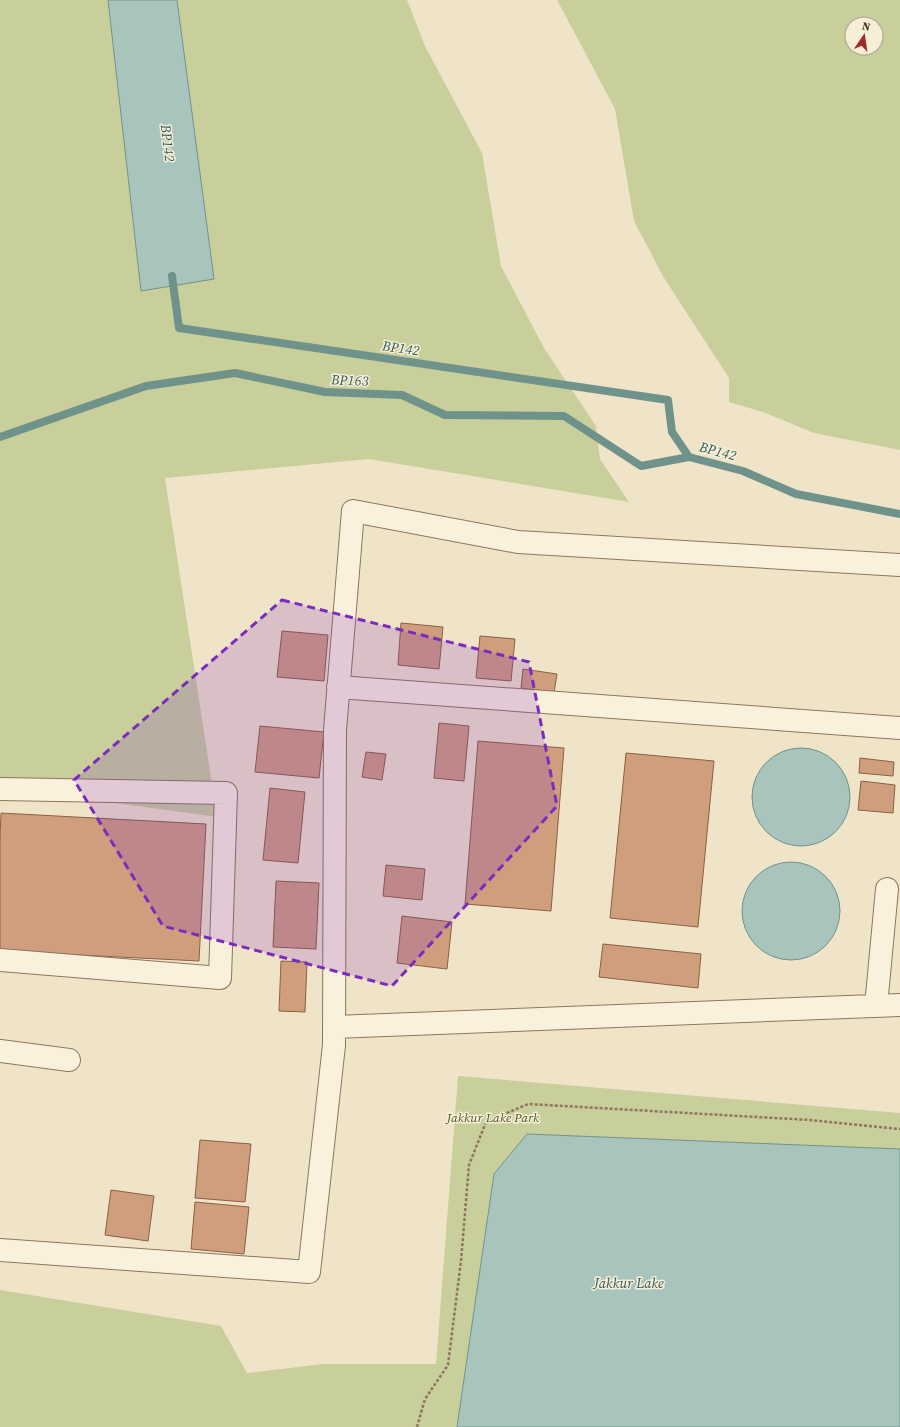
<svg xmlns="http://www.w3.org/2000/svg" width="900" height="1427" viewBox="0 0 900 1427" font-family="'Source Serif 4',serif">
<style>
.green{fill:#c9cf9b;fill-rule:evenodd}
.water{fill:#a9c4bc;stroke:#6f938a}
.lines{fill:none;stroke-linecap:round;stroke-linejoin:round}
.stream{stroke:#6f938a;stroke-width:8}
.building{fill:#cf9f7d;stroke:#8d5f41}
.minor-casing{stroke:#8d765c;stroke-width:24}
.path{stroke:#8d765c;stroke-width:2.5;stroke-dasharray:3 2;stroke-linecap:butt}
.minor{stroke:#faf1dc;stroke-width:22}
.marked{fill:#7b2cbf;fill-opacity:0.2;stroke:#7b2cbf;stroke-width:3;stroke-dasharray:8 5;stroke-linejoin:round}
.labels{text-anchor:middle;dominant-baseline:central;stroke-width:3;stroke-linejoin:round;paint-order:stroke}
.park-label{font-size:13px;font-style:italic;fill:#4d5a26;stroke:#f7eed8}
.water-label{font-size:14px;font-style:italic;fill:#2f5d5a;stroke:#f7eed8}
</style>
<rect width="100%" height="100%" fill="#f0e4c8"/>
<path class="green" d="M0 0H407L425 46 482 153 501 266 544 348 596 426 600 459 629 502 369 459 165 478 217 817 0 787Z
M557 0H900V450L814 433 763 412 729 402V378L664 278 634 221 615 109ZM852 24H876V48H852Z
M458 1076 900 1113V1149L527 1134 494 1174 457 1427H0V1290L221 1326 247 1373 323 1364H436Z"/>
<path class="water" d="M108 0H177L214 279 141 291Z
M752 797a49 49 0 1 1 98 0a49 49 0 1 1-98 0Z
M742 911a49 49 0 1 1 98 0a49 49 0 1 1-98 0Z
M527 1134 900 1149V1427H457L494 1174Z"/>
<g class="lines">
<path class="stream" d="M172 276 179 328 668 400 672 432 689 457 743 471 796 494 900 514
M0 437 146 386 235 373 325 392 402 395 445 415 564 416 641 466 689 457"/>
</g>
<path class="building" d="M401 623 443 627 439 669 398 665Z
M282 631 328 635 324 681 277 677Z
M480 636 515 639 511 681 476 678Z
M523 669 557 674 554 693 521 688Z
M439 723 469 726 464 781 434 778Z
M260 726 324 732 319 778 255 772Z
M478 741 564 748 551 911 465 904Z
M366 752 386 754 382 780 362 777Z
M626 753 714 761 698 927 610 918Z
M860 758 894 762 893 776 859 773Z
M861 781 895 785 893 813 858 810Z
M270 788 305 792 298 863 263 860Z
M1 813 206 824 199 961 0 951V839Z
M386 865 425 869 422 900 383 896Z
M276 881 319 883 316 949 273 947Z
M402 916 452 922 447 969 397 963Z
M603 944 701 954 698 988 599 977Z
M281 961 307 962 305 1012 279 1011Z
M200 1140 251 1144 245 1202 195 1198Z
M111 1190 154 1196 148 1241 105 1235Z
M195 1202 249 1207 244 1254 191 1249Z"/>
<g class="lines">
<defs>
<path id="minor" d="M338 687 900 728
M0 789 226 793 220 978 0 960
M876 1006 887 889
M334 1027 900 1005
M0 1051 69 1060
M0 1250 309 1272 334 1045 335 730 353 511 518 542 900 565"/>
</defs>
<use href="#minor" class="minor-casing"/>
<path class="path" d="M417 1427 425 1399 448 1365 461 1261 469 1165 486 1122 528 1104 810 1120 900 1129"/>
<use href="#minor" class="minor"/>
</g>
<path class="marked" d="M282 600 529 662 557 806 392 986 163 926 74 780Z"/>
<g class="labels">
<g class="park-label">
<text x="493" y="1117">Jakkur Lake Park</text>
</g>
<g class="water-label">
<text transform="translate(168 143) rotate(83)">BP142</text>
<text transform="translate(401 348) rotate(8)">BP142</text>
<text transform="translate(350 380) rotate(2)">BP163</text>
<text transform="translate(718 451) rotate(15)">BP142</text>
<text x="629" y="1283">Jakkur Lake</text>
</g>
</g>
<g transform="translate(864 36) rotate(13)"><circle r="19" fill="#f7eed8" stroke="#ada18e"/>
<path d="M0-3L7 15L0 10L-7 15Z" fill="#9e2a2b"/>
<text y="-6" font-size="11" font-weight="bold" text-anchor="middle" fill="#3d2e20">N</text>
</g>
</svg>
